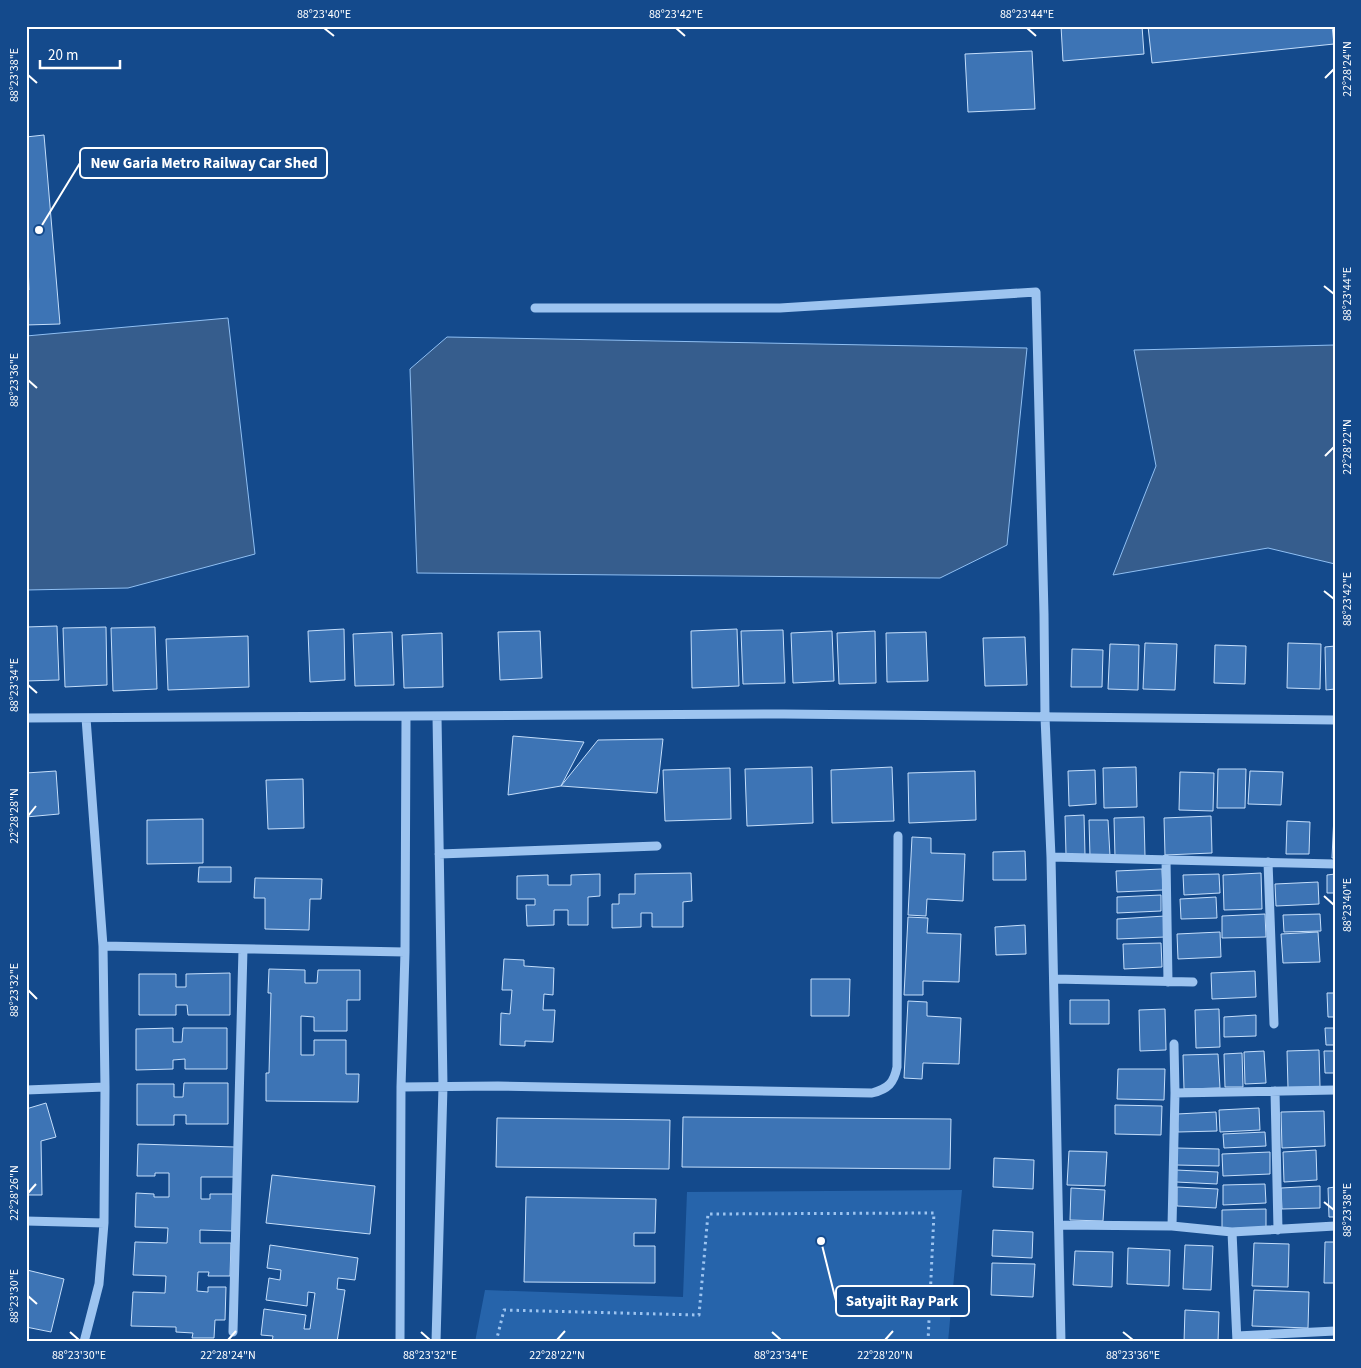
<svg xmlns="http://www.w3.org/2000/svg" width="1361" height="1368" viewBox="0 0 1361 1368" font-family="'Source Sans 3',sans-serif">
<style>
.green{fill:#2664ab}
.water{fill:#365d8d;stroke:#8fbff3}
.building{fill:#3d74b5;stroke:#c4defb}
.lines{fill:none;stroke-linecap:round;stroke-linejoin:round}
.path{stroke:#9dc4f0;stroke-width:3;stroke-dasharray:2.5 4;stroke-linecap:butt}
.minor{stroke:#9dc4f0;stroke-width:9}
.ticks{fill:none;stroke:#fff;stroke-width:2}
.leader{fill:none;stroke:#fff;stroke-width:2}
.callout-dot{fill:#fff;stroke:#144a8c;stroke-width:2}
.callout{fill:#144a8c;stroke:#fff;stroke-width:2}
.callout-label{font-size:15px;text-anchor:middle;font-weight:bold;fill:#fff}
.neatline{fill:none;stroke:#fff;stroke-width:2}
.ticks-label{font-size:12px;text-anchor:middle;fill:#fff}
</style>
<rect width="100%" height="100%" fill="#144a8c"/>
<path class="green" d="M962 1190 948 1342H475L485 1290 683 1297 687 1192Z"/>
<path class="water" d="M228 318 255 554 128 588 26 590V336Z
M447 337 1027 348 1007 545 940 578 417 573 410 369Z
M1335 345V564L1268 548 1113 575 1156 466 1134 350Z"/>
<path class="building" d="M1061 26H1142L1144 54 1063 61Z
M1148 26H1332L1334 44 1152 63Z
M1032 51 1035 109 968 112 965 54Z
M44 135 60 324 26 325V137Z
M26 210 29 290 26 291Z
M57 626 59 680 26 681V627Z
M106 627 107 685 65 687 63 628Z
M155 627 157 689 113 691 111 628Z
M344 629 345 680 310 682 308 631Z
M737 629 739 686 692 688 691 631Z
M783 630 785 683 743 684 741 631Z
M540 631 542 678 500 680 498 632Z
M832 631 834 681 793 683 791 633Z
M875 631 876 683 839 684 837 633Z
M392 632 394 685 355 686 353 634Z
M926 632 928 681 887 682 886 633Z
M442 633 443 687 404 688 402 635Z
M248 636 249 687 168 690 166 639Z
M1025 637 1027 685 985 686 983 638Z
M1145 643 1177 644 1175 690 1143 689Z
M1288 643 1321 644 1320 689 1287 688Z
M1110 644 1139 645 1138 690 1108 689Z
M1215 645 1246 646 1245 684 1214 683Z
M1335 646V689L1326 690 1325 647Z
M1072 649 1103 650 1102 687H1071Z
M513 736 584 742 561 786 508 795Z
M663 739 657 793 561 786 598 740Z
M812 767 813 823 747 826 745 769Z
M892 767 894 821 832 823 831 770Z
M1136 767 1137 807 1104 808 1103 768Z
M730 768 731 819 665 821 663 770Z
M1218 769H1246L1245 808H1217Z
M1095 770 1096 804 1069 806 1068 771Z
M56 771 59 814 26 817V773Z
M975 771 976 820 909 823 908 773Z
M1250 771 1283 772 1281 805 1248 804Z
M1180 772 1214 773 1213 811 1179 810Z
M303 779 304 828 268 829 266 780Z
M1084 815 1085 855H1066L1065 816Z
M1334 815H1335V858H1332Z
M1211 816 1212 853 1165 855 1164 818Z
M1144 817 1145 856 1115 857 1114 818Z
M203 819V863L147 864V820Z
M1089 820H1108L1110 856 1090 857Z
M1287 821 1310 822 1309 854H1286Z
M912 837 931 838V853L965 854 963 901 927 899 926 916 908 915Z
M1025 851 1026 880H993V852Z
M199 867H231V882H198Z
M1162 869 1163 890 1117 892 1116 871Z
M691 873 692 901 683 902V927H652V913H641V927L612 928V904H619V894H635V874Z
M1261 873 1262 909 1224 910 1223 875Z
M600 874V896L588 897V925H568V910H554V925L527 926 526 905H535V899H517V876L548 875V885H571V875Z
M1219 874 1220 893 1184 895 1183 875Z
M1335 874V893H1327V875Z
M255 878 322 879 321 899H310L309 930 265 929V898H254Z
M1318 882 1319 904 1276 906 1275 884Z
M1161 895V911L1117 913V897Z
M1216 897 1217 918 1181 919 1180 899Z
M1265 914 1266 937 1222 938V916Z
M1320 914 1321 931 1284 932 1283 915Z
M1165 916V937L1117 939V919Z
M908 917 928 918 927 933 961 934 959 982 923 981V995H904Z
M1025 925 1026 954 996 955 995 927Z
M1220 932 1221 957 1178 959 1177 934Z
M1318 932 1320 962 1283 963 1281 934Z
M1161 943 1162 967 1124 969 1123 944Z
M504 959 524 960V966L554 968 553 995 544 994 543 1010H555L553 1042 525 1041V1046L500 1045 501 1013 510 1014 512 990H502Z
M269 969 305 970V983H317L318 970H360V1000H347V1031H314V1017L301 1016V1055H314V1040H346V1074H359L358 1102 266 1101V1073H269L271 993H268Z
M1255 971 1256 997 1212 999 1211 973Z
M230 973V1015H188L187 1005H176V1015H139V974H176V987H186V974Z
M811 979H850L849 1016H811Z
M1327 993H1335V1017H1328Z
M1070 1000H1109V1024H1070Z
M908 1001 927 1002V1016L961 1018 959 1064 923 1063 922 1079 904 1078Z
M1165 1009 1166 1050 1140 1051 1139 1010Z
M1219 1009 1220 1047 1196 1048 1195 1010Z
M1256 1015V1036L1224 1037V1017Z
M173 1028V1042H182L183 1028H227V1069H185V1059L173 1060V1069L136 1070V1029Z
M1325 1028H1335V1045H1326Z
M1319 1050 1320 1087 1288 1088 1287 1051Z
M1264 1051 1266 1083 1245 1084 1244 1052Z
M1324 1051H1335V1073H1325Z
M1242 1053 1243 1087H1225L1224 1054Z
M1218 1054 1220 1088 1184 1089 1183 1055Z
M1118 1069H1165L1164 1100 1117 1099Z
M184 1083H228V1124H186V1115H174V1125H137V1084H174V1097H183Z
M46 1103 56 1137 41 1141 42 1195H26V1109Z
M1115 1105 1162 1106 1161 1135 1115 1134Z
M1259 1108 1260 1130 1220 1132 1219 1110Z
M1324 1111 1325 1146 1282 1148 1281 1112Z
M1216 1112 1217 1131 1178 1132 1177 1114Z
M683 1117 951 1119 950 1169 682 1167Z
M497 1118 670 1120 669 1169 496 1167Z
M1265 1132 1266 1146 1224 1148 1223 1134Z
M138 1144 235 1147 234 1177H201V1199H210V1194H233L232 1231 200 1230V1243H231L230 1276H208L209 1272H198L197 1291 208 1292V1287H226L225 1320H215L214 1338H192L193 1333 176 1332V1327L131 1326 133 1292 165 1293 166 1276 133 1275 135 1242 167 1243 168 1228 135 1227 136 1193 154 1194V1197H169V1173H155V1176H137Z
M1177 1148 1219 1149V1166L1176 1165Z
M1316 1150 1317 1180 1284 1182 1283 1152Z
M1069 1151 1107 1152 1105 1186 1067 1185Z
M1270 1152V1174L1223 1176 1222 1154Z
M994 1158 1034 1160 1033 1189 993 1187Z
M1176 1170 1218 1172 1217 1184 1176 1182Z
M272 1175 375 1186 370 1234 266 1223Z
M1265 1184 1266 1203 1223 1205V1185Z
M1320 1186V1208L1282 1209 1281 1188Z
M1177 1187 1218 1189 1216 1208 1177 1206Z
M1335 1187V1217H1329L1328 1188Z
M1071 1188 1105 1190 1103 1221 1070 1220Z
M526 1197 656 1199 655 1233H634V1246H655V1283L524 1282Z
M1266 1209V1227L1222 1229V1210Z
M993 1230 1033 1232 1032 1258 992 1256Z
M1325 1242H1335V1283H1324Z
M1254 1243 1289 1244 1288 1287 1252 1286Z
M270 1245 358 1258 355 1280 338 1278 337 1289 345 1290 337 1342H272L273 1336 261 1335 264 1309 306 1315 304 1329H310L315 1293 308 1292 307 1306 266 1300 269 1278 280 1280 281 1270 267 1268Z
M1185 1245 1213 1246 1211 1290 1183 1289Z
M1128 1248 1170 1250 1169 1286 1127 1284Z
M1075 1251 1113 1252 1112 1287 1073 1285Z
M992 1263 1035 1264 1033 1297 991 1295Z
M27 1270 64 1279 51 1332 26 1327Z
M1254 1290 1309 1292 1308 1328 1252 1326Z
M1185 1310 1219 1312 1218 1342H1184Z"/>
<g class="lines">
<path class="path" d="M496 1342 504 1310 699 1315 708 1214 934 1213 928 1342"/>
<path class="minor" d="M535 308H780L1036 292 1044 614 1045 717 1051 857 1061 1342
M26 718 784 714 1335 720
M439 854 657 846
M1051 857 1335 864
M1166 859 1168 982
M1268 862 1274 1024
M103 946 405 952
M1054 979 1193 982
M401 1087 498 1086 872 1093C888 1089 894 1083 897 1067L898 836
M26 1090 105 1087
M1275 1091 1278 1230
M1175 1093 1335 1090
M26 1221 104 1223
M1059 1225 1172 1226 1232 1232 1335 1226
M1172 1226 1175 1093 1174 1044
M1232 1232 1237 1342
M233 1332 243 949
M1237 1336 1335 1331
M84 1342 99 1284 104 1223 105 1087 103 946 86 718
M400 1342 401 1087 405 952 406 717
M436 1342 443 1086 437 716"/>
</g>
<path class="ticks" d="M324 28 334 36M676 28 685 36M1027 28 1036 36M28 75 37 83M1325 78 1334 69M1324 286 1334 294M28 380 37 388M1325 456 1334 447M1324 591 1334 599M28 685 37 693M28 816 36 806M1324 896 1334 905M28 990 37 999M28 1193 36 1184M1324 1202 1334 1210M28 1296 37 1304M70 1332 79 1340M421 1332 430 1340M772 1332 781 1340M1123 1332 1133 1340M228 1340 236 1331M557 1340 565 1331M885 1340 893 1331"/>
<path class="leader" d="M39 230L80 163M821 1241L836 1301"/>
<g class="callout-dot">
<circle cx="39" cy="230" r="5"/>
<circle cx="821" cy="1241" r="5"/>
</g>
<g class="callout">
<rect x="80" y="148" width="247" height="30" rx="5"/>
<rect x="836" y="1286" width="133" height="30" rx="5"/>
</g>
<g class="callout-label">
<text x="204" y="168">New Garia Metro Railway Car Shed</text>
<text x="902" y="1306">Satyajit Ray Park</text>
</g>
<rect width="1361" height="1368" fill="none" stroke="#144a8c" stroke-width="55"/>
<path d="M40 60v8h80v-8" fill="none" stroke="#ffffff" stroke-width="2.5"/>
<text x="48" y="60" font-size="15" fill="#ffffff" stroke="#144a8c" stroke-width="4" paint-order="stroke">20 m</text>
<rect x="28" y="28" width="1306" height="1312" class="neatline"/>
<g class="ticks-label">
<text x="324" y="18">88°23'40"E</text>
<text x="676" y="18">88°23'42"E</text>
<text x="1027" y="18">88°23'44"E</text>
<text transform="translate(1347 69) rotate(-90)" y="4">22°28'24"N</text>
<text transform="translate(14 75) rotate(-90)" y="4">88°23'38"E</text>
<text transform="translate(1347 294) rotate(-90)" y="4">88°23'44"E</text>
<text transform="translate(14 380) rotate(-90)" y="4">88°23'36"E</text>
<text transform="translate(1347 447) rotate(-90)" y="4">22°28'22"N</text>
<text transform="translate(1347 599) rotate(-90)" y="4">88°23'42"E</text>
<text transform="translate(14 685) rotate(-90)" y="4">88°23'34"E</text>
<text transform="translate(14 816) rotate(-90)" y="4">22°28'28"N</text>
<text transform="translate(1347 905) rotate(-90)" y="4">88°23'40"E</text>
<text transform="translate(14 990) rotate(-90)" y="4">88°23'32"E</text>
<text transform="translate(14 1193) rotate(-90)" y="4">22°28'26"N</text>
<text transform="translate(1347 1210) rotate(-90)" y="4">88°23'38"E</text>
<text transform="translate(14 1296) rotate(-90)" y="4">88°23'30"E</text>
<text x="79" y="1359">88°23'30"E</text>
<text x="228" y="1359">22°28'24"N</text>
<text x="430" y="1359">88°23'32"E</text>
<text x="557" y="1359">22°28'22"N</text>
<text x="781" y="1359">88°23'34"E</text>
<text x="885" y="1359">22°28'20"N</text>
<text x="1133" y="1359">88°23'36"E</text>
</g>
</svg>
